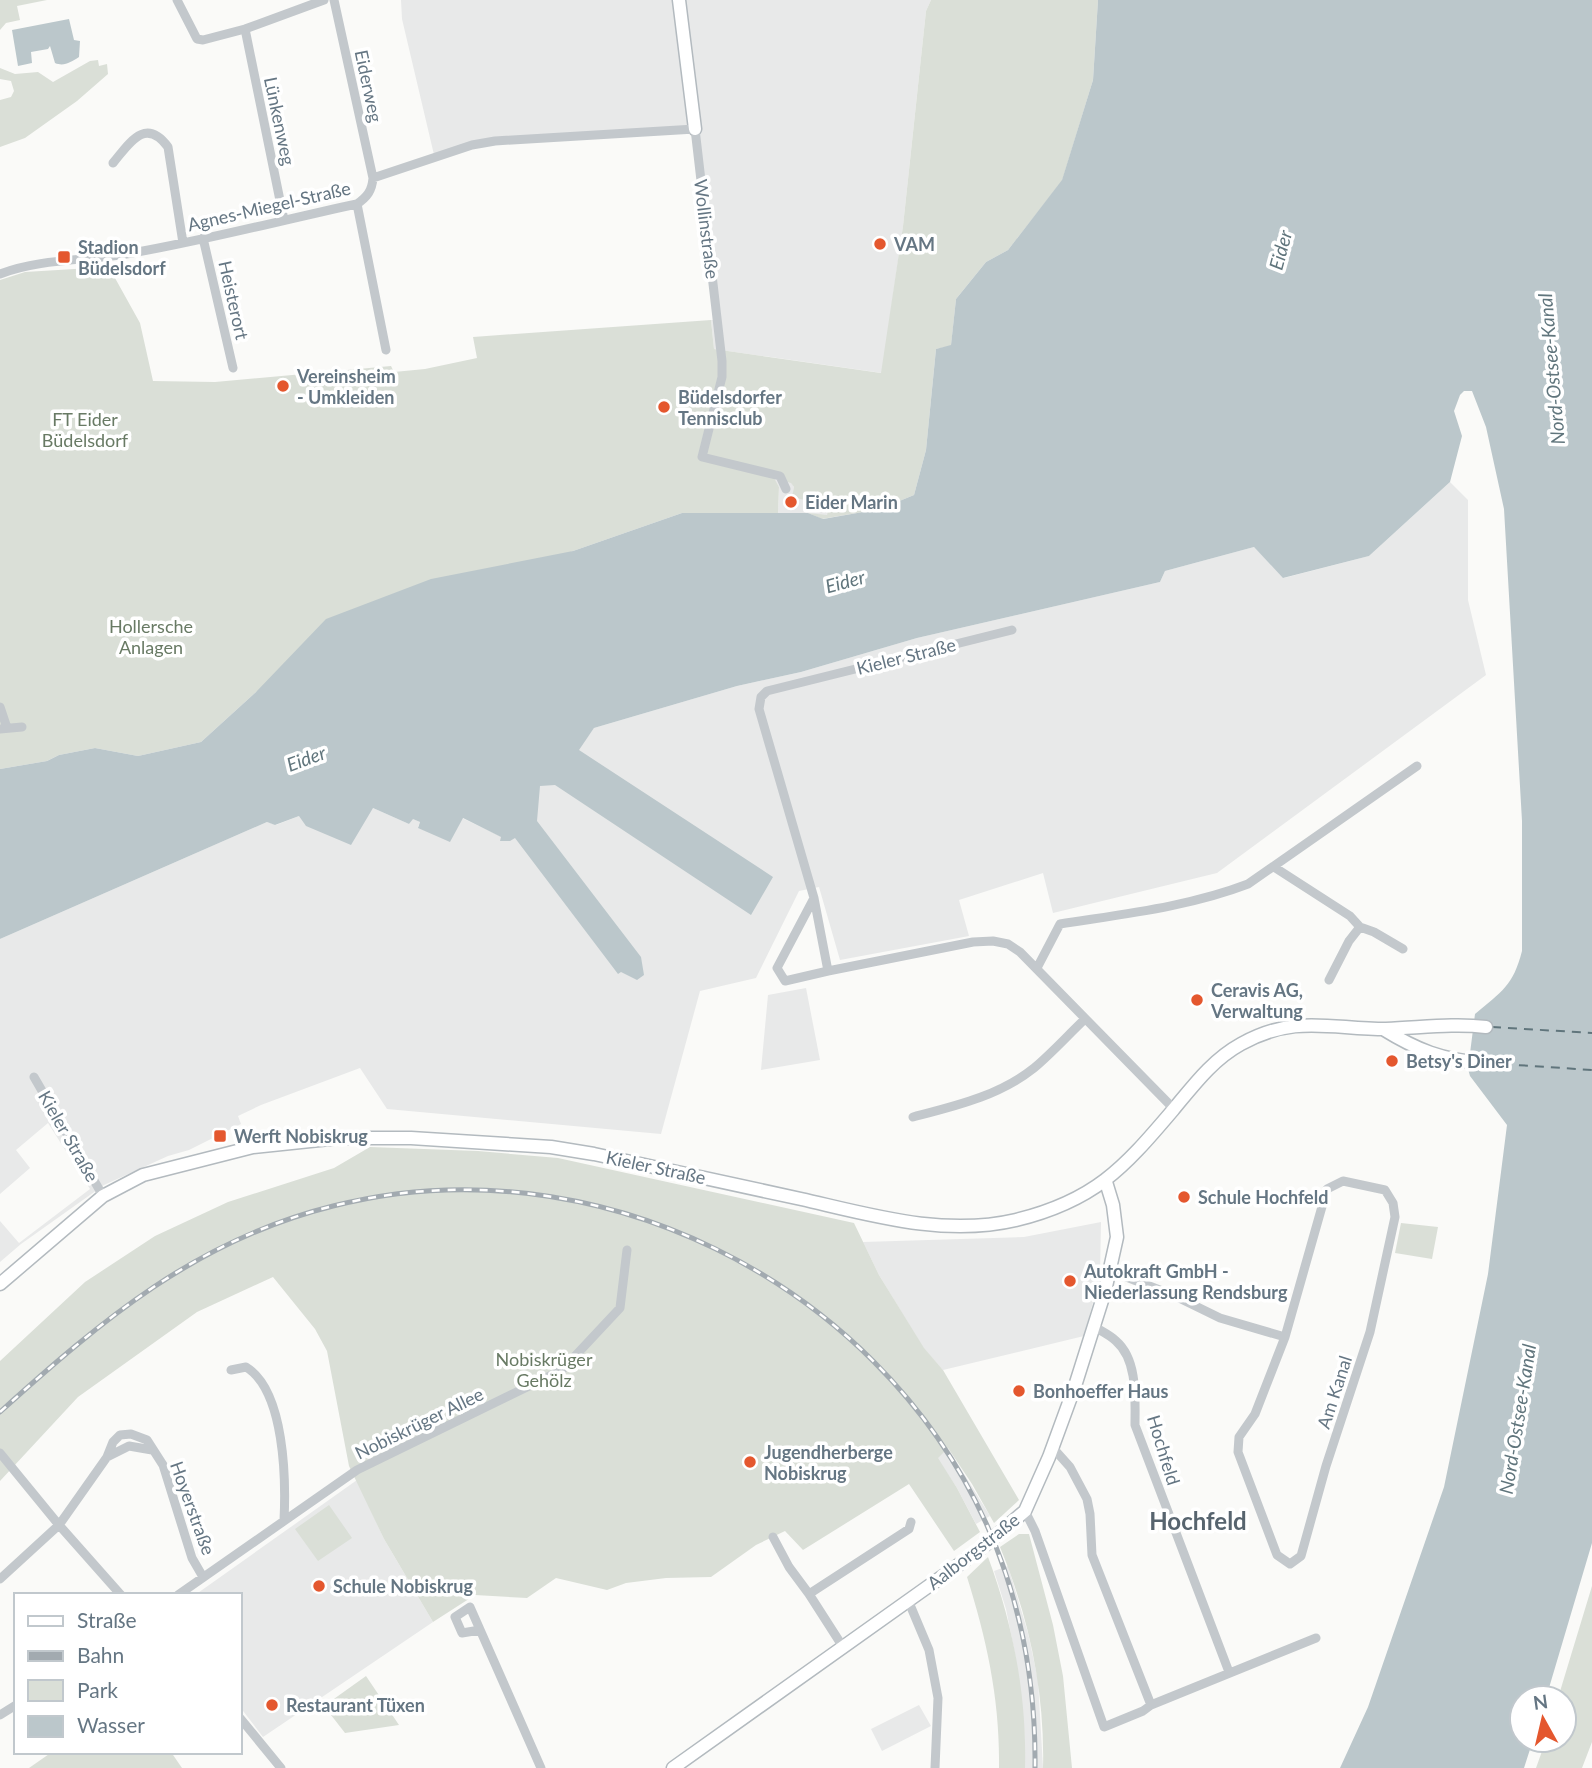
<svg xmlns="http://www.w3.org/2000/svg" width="1592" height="1768" viewBox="0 0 1592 1768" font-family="Lato,sans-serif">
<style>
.built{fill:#e8e9e9}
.green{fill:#dadfd7}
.water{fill:#bbc7cb}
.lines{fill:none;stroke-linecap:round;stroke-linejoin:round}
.ferry{stroke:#60757c;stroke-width:2;stroke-dasharray:9 7;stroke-linecap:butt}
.secondary-casing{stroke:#b3babf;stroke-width:15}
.street{stroke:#c3c8cc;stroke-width:9}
.secondary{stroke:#fff;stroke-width:12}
.rail-casing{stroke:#a2aab0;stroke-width:5}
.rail{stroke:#fff;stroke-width:2.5;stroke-dasharray:8;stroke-linecap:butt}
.poi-dot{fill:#e4572e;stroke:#fff;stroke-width:2.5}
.labels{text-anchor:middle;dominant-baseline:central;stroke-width:7;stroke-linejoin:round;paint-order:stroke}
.street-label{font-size:18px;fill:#657683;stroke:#fff}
.poi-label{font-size:18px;font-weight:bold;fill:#657683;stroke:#fff;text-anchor:start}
.park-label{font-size:18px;fill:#687a64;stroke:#fff}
.water-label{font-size:19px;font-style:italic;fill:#60757c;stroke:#fff}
.district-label{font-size:24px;font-weight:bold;fill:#57646e;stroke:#fff}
</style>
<rect width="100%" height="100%" fill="#fafaf8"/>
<path class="built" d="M401 0H931L926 11 903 226 882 373 714 349 711 320H716L694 130 495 141 435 159 402 19Z
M773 478 791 482 794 487 793 497 830 506 827 516 808 513H778L779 487Z
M1450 482 1468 500V600L1486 675 1217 873 1053 913 1043 873 959 900 969 936 840 960 819 887 799 891 756 978 700 991 661 1134 387 1109 360 1068 261 1105 238 1116 241 1124 189 1150 168 1156 104 1185 21 1244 0 1262V1221L19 1243 90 1189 48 1123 16 1150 30 1168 0 1194V939L267 822 276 825 299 816 373 808 409 824 412 818 420 822 418 827 450 841 462 818 502 837 540 786 578 750 594 728 737 686 801 672 917 638 1160 582 1165 571 1254 547 1284 578 1369 556Z
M806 988 820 1060 761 1070 768 995Z
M1101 1222 1100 1276 1084 1336 943 1370 924 1349 879 1275 863 1242 1024 1237Z
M937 1430 990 1516 976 1524 957 1488 937 1458Z
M357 1480 384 1539 433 1622 263 1737 240 1707V1595H195Z
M1008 1566 1028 1633 1038 1680 1043 1768H1025L1024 1725 1015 1654 1006 1609 994 1571Z
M919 1705 931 1726 882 1751 871 1729Z"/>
<path class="green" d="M0 0H47L17 6 20 20 6 23 0 30Z
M931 0H1098L1093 80 1062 181 1008 250 986 262 956 299 951 346 936 349 926 450 914 495 880 509 822 519 808 513 827 515 829 506 792 497 794 487 791 483 774 478 779 487 778 513H682L573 551 256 692 201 742 138 756 95 748 59 755 47 761 0 769V280L25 272 91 268 115 278 140 323 153 381 215 382 391 366 394 372 425 369 477 358 473 337 711 320 714 349 881 373 903 226 926 11Z
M98 60 99 66 107 64 108 74 77 101 25 138 0 147V100L11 97 14 91 11 81 0 79V68L15 74 38 72 53 82 90 61Z
M370 1147 478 1151 558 1158 854 1223 879 1275 924 1348 943 1370 1019 1500 994 1523 972 1484 948 1448 938 1458 957 1488 980 1532 954 1551 909 1484 803 1550 785 1531 756 1545 711 1577 666 1578 626 1583 607 1590 556 1578 527 1598 475 1595 433 1622 384 1539 349 1466 327 1351 315 1329 273 1277 197 1312 78 1397 0 1481V1361L85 1282 155 1236 228 1202 334 1168Z
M1401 1223 1438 1227 1432 1259 1395 1253Z
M329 1505 352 1538 318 1561 295 1529Z
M1019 1534H1029L1053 1625 1063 1676 1072 1768H1043C1045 1692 1029 1617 1000 1547Z
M988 1557C1013 1624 1027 1696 1025 1768H999C1000 1700 987 1641 967 1577Z
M1592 1586V1742L1582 1768H1536L1546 1740H1564V1698H1558Z
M366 1676 399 1725 345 1733 324 1706Z
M52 1752H171L182 1768H29Z"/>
<path class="water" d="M1098 0H1592V1543L1546 1698H1522V1740H1533L1524 1768H1340L1368 1707 1444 1487 1488 1274 1507 1125 1470 1076 1468 1069 1475 1014C1502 991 1513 986 1522 951V821L1504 509 1486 427 1472 391H1464L1460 395 1454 411 1462 436 1450 482 1369 556 1283 578 1254 547 1165 571 1160 582 917 638 801 672 737 686 594 728 579 750 773 877 751 915 555 785 540 786 537 821 641 957 644 975 637 980 621 972 618 974 515 838 510 841H500L501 837 463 818 450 842 418 828 420 822 413 819 409 824 373 808 351 845 306 826 299 816 275 825 267 822 0 939V769L47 761 59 755 95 748 138 756 201 742 256 692 326 619 431 579 573 551 682 513H808L823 519 880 509 914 495 926 450 936 349 951 345 956 299 986 262 1008 250 1062 180 1093 80Z
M69 19 74 40 80 41 79 57C71 62 64 67 55 63L50 46 48 49 31 52 32 63 18 66 12 30Z"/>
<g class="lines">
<path class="ferry" d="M1492 1027 1592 1033
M1487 1063 1592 1070"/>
<defs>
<path id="secondary" d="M679 0 695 129
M1383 1029C1417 1050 1442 1060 1483 1063
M0 1284 103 1196 143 1175 253 1147 339 1138H411L551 1147 594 1154C663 1169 732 1184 801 1199 871 1215 944 1237 1016 1220 1094 1201 1123 1169 1173 1110 1193 1086 1212 1060 1241 1044 1295 1014 1330 1029 1386 1029 1419 1028 1453 1023 1486 1027
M673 1768 978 1551 1025 1511 1049 1457 1075 1386 1105 1291 1117 1237 1113 1205 1106 1182"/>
</defs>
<use href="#secondary" class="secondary-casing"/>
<path class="street" d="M177 0 197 39 203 40 245 29 324 0
M245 29 284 220
M113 163C129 144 145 116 168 147L183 243
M373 178 472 145 495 141 695 129 722 361V377L702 457 780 476 786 489
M357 204 386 350
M203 238 233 368
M0 274C41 258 89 261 132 253 207 240 282 220 357 204 367 197 372 191 373 178L334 0
M1012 630 767 691 761 697 759 709 814 898 828 971 973 942 993 941 1008 944 1020 952 1174 1109
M0 707 7 728
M0 729 22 727
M1274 867 1350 916 1360 927 1374 932 1403 949
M814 898 777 968 785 981 828 971
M1037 968 1060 924C1123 914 1188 907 1248 884L1417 766
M1329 980 1349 941 1360 927
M34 1077 103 1196
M913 1117C955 1106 999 1096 1034 1068 1052 1053 1068 1035 1085 1019
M1111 1271 1175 1296 1220 1318 1285 1337 1327 1189 1343 1181 1385 1190 1393 1203 1395 1217 1370 1332 1326 1466 1301 1556 1290 1564 1277 1555 1238 1452 1239 1437 1255 1414 1285 1337
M1093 1326C1101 1331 1110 1335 1116 1341 1138 1360 1135 1399 1135 1425L1229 1672
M231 1370 246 1367C285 1391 286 1480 284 1521
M1053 1448 1070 1467 1087 1499 1090 1514 1092 1555 1151 1705
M0 1453 59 1525 121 1595
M107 1457 129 1446 152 1450
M1025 1511 1035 1531 1104 1727 1143 1711 1151 1705 1316 1638
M773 1537 789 1567 809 1594
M0 1579 59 1525 107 1457 113 1442 120 1435 131 1434 147 1440 163 1465 192 1558 203 1577
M178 1595 357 1470 562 1370 620 1308 627 1250
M908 1600 929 1650 938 1698 935 1768
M480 1630 462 1633 455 1617 470 1607 541 1768
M843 1647 809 1594 909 1529 911 1522
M0 1715 16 1705
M240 1718 281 1768"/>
<use href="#secondary" class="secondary"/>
<defs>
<path id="rail" d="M0 1412C102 1320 196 1240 333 1206 591 1140 876 1280 986 1523 1021 1601 1036 1683 1035 1768"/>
</defs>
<use href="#rail" class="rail-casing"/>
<use href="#rail" class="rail"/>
</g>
<g class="poi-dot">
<circle cx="880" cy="244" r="7"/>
<rect x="57" y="250" width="14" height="14" rx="3.5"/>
<circle cx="283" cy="386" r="7"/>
<circle cx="664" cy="407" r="7"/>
<circle cx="791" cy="502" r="7"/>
<circle cx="1197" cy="1000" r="7"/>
<circle cx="1392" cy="1061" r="7"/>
<rect x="213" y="1129" width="14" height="14" rx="3.5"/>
<circle cx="1184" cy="1197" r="7"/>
<circle cx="1070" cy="1281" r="7"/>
<circle cx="1019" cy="1391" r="7"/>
<circle cx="750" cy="1462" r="7"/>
<circle cx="319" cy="1586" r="7"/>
<circle cx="272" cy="1705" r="7"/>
</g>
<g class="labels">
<g class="street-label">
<text transform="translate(369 86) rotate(78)">Eiderweg</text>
<text transform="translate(280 121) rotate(78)">Lünkenweg</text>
<text transform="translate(269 206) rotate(-13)">Agnes-Miegel-Straße</text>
<text transform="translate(707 229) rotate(83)">Wollinstraße</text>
<text transform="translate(234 300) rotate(77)">Heisterort</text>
<text transform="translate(906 656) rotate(-14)">Kieler Straße</text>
<text transform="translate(69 1136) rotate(60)">Kieler Straße</text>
<text transform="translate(656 1167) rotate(12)">Kieler Straße</text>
<text transform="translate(1334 1392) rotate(-72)">Am Kanal</text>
<text transform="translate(419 1423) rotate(-26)">Nobiskrüger Allee</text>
<text transform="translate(1164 1450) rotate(73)">Hochfeld</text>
<text transform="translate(193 1508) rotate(70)">Hoyerstraße</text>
<text transform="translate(973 1551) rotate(-38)">Aalborgstraße</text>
</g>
<g class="poi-label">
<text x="894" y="244">VAM</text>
<text x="78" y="247">Stadion<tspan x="78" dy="21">Büdelsdorf</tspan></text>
<text x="297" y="376">Vereinsheim<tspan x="297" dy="21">- Umkleiden</tspan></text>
<text x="678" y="397">Büdelsdorfer<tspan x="678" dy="21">Tennisclub</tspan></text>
<text x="805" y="502">Eider Marin</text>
<text x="1211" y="990">Ceravis AG,<tspan x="1211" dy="21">Verwaltung</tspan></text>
<text x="1406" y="1061">Betsy's Diner</text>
<text x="234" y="1136">Werft Nobiskrug</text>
<text x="1198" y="1197">Schule Hochfeld</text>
<text x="1084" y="1271">Autokraft GmbH -<tspan x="1084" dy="21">Niederlassung Rendsburg</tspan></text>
<text x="1033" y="1391">Bonhoeffer Haus</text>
<text x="764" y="1452">Jugendherberge<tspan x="764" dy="21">Nobiskrug</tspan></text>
<text x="333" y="1586">Schule Nobiskrug</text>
<text x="286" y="1705">Restaurant Tüxen</text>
</g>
<g class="park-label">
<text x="85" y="419">FT Eider<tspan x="85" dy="21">Büdelsdorf</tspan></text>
<text x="151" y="626">Hollersche<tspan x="151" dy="21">Anlagen</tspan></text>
<text x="544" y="1359">Nobiskrüger<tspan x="544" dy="21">Gehölz</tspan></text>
</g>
<g class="water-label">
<text transform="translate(1280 250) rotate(-75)">Eider</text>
<text transform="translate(1551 369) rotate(-95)">Nord-Ostsee-Kanal</text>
<text transform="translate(845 581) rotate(-15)">Eider</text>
<text transform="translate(306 758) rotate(-20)">Eider</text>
<text transform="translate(1517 1419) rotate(-81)">Nord-Ostsee-Kanal</text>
</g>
<g class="district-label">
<text x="1198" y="1520">Hochfeld</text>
</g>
</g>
<rect x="14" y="1593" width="228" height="161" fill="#ffffff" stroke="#c1c8cd" stroke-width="2"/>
<rect x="28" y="1616" width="35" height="10" fill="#ffffff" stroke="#c1c8cd" stroke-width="2"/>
<text x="77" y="1628" font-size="21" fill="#657683">Straße</text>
<rect x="28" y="1651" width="35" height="10" fill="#a2aab0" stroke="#c1c8cd" stroke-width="2"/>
<text x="77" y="1663" font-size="21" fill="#657683">Bahn</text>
<rect x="28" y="1680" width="35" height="21" fill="#dadfd7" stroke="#c1c8cd" stroke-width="2"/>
<text x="77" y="1698" font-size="21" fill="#657683">Park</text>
<rect x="28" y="1716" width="35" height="21" fill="#bbc7cb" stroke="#c1c8cd" stroke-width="2"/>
<text x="77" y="1733" font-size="21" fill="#657683">Wasser</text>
<g transform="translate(1543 1719) rotate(352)"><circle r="33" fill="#ffffff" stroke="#c1c8cd" stroke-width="2"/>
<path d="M0-5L12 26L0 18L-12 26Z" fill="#e4572e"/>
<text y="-10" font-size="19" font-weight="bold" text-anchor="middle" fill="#657683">N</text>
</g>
</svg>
